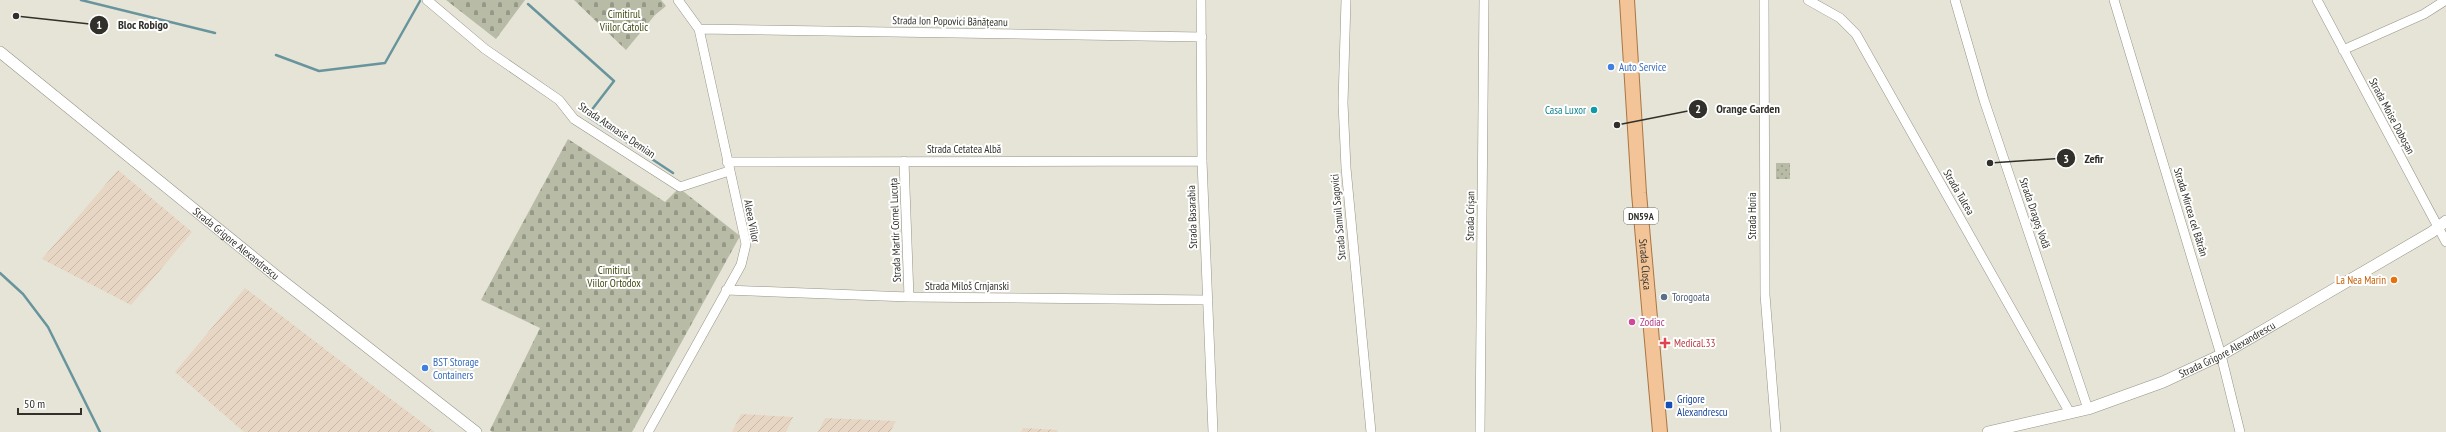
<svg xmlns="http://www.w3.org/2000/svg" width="2446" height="432" viewBox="0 0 2446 432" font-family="'PT Sans Narrow',sans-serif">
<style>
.industrial{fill:url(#industrial-furrows)}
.grass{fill:url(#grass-dots)}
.cemetery{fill:url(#cemetery-stones)}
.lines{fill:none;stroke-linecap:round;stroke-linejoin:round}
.stream{stroke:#68959d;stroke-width:2.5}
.minor-casing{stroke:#979487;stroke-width:10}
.tertiary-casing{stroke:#979487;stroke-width:12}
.primary-casing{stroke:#a97644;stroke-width:16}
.minor{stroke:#fff;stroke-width:9}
.tertiary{stroke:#fff;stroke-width:11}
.primary{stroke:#f2c497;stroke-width:14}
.shop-dot{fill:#3f7fe0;stroke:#fff;stroke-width:1.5}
.culture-dot{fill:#0f9aa8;stroke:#fff;stroke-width:1.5}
.food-dot{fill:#e8710a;stroke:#fff;stroke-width:1.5}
.service-dot{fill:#5c6f8a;stroke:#fff;stroke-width:1.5}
.hotel-dot{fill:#d1479c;stroke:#fff;stroke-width:1.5}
.health-dot{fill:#e0444e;stroke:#fff;stroke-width:1.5}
.transit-dot{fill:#1a4fb4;stroke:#fff;stroke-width:1.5}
.labels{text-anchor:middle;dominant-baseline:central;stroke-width:4;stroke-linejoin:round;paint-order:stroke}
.shield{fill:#fff;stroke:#6f6e6a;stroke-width:1}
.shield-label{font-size:10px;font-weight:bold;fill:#31302a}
.park-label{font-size:11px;fill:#42490f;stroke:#fff}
.street-label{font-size:11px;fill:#31302a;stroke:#fff}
.shop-label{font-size:11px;fill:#366cbe;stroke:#fff;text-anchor:start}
.culture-label{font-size:11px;fill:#0d838f;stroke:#fff;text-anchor:end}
.food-label{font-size:11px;fill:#c56008;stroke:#fff;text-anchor:end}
.service-label{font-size:11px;fill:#4e5e75;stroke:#fff;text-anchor:start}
.hotel-label{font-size:11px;fill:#b23c85;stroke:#fff;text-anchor:start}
.health-label{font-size:11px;fill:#be3a42;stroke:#fff;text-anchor:start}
.transit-label{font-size:11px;fill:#164399;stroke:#fff;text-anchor:start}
.leader{fill:none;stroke:#31302a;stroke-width:1.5}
.callout-dot{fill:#31302a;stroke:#fff;stroke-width:1.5}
.mark-label{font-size:12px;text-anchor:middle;font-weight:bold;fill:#fff}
.callout-label{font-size:12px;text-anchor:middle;font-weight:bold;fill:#31302a;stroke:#fff;stroke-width:4;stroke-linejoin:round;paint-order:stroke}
</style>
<defs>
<pattern id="industrial-furrows" width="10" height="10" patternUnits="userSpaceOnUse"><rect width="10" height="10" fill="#e8d6c5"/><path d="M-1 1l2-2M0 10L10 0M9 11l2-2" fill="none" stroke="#c7b8a9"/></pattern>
<pattern id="grass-dots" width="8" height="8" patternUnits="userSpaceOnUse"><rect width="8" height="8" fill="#b8bca6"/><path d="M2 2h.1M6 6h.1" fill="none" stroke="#969987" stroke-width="1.8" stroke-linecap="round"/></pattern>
<pattern id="cemetery-stones" width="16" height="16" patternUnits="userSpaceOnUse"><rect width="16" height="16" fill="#b8bca6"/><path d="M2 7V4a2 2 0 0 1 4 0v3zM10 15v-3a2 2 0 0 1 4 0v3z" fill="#969987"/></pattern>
</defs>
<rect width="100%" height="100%" fill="#e6e4d6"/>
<path class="industrial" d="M118 170 192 232 131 305 42 259Z
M245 288 372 385 435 432H244L175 372Z
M741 414 793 417 786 432H732Z
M825 418 896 421 890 432H818Z
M1023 428 1058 430 1057 432H1021Z"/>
<path class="grass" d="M1776 163H1790V179H1776Z"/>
<path class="cemetery" d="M446 0H525L496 39Z
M574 0H661L666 6 655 15 626 50Z
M568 139 665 202 679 188 740 236 632 432H492L490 430 540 328 481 300Z"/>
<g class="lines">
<path class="stream" d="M81 0 215 33
M528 4 614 81 587 116 673 173
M276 55 319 71 385 63 420 1
M0 273 23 294 48 327 100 432"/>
<defs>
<path id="minor" d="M427 0 485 49 559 100 574 119 680 187 729 171
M1201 0 1202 161 1213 432
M1346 0 1343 103 1346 168 1371 432
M1764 0 1765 295 1776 432
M1808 0 1840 18 1856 34 2070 413
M1955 0 1984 100 2088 409
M2114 0 2221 355 2240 432
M2317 0 2446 242
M699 29 1202 37
M2343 50 2424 14 2446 0
M904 161 909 297
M727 162 1202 161
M726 290 909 297 1208 300
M648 432 741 265 746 244 699 29 678 0
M1480 432 1484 0"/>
<g id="tertiary">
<path id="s1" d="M0 52 275 275 476 432"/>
<path id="s2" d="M1988 432 2088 409 2163 382 2221 355 2432 232 2446 221"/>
</g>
<g id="primary">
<path id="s3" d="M1627 0 1639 193 1660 432"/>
</g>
</defs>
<use href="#minor" class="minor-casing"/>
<use href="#tertiary" class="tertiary-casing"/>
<use href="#primary" class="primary-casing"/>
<use href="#minor" class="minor"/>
<use href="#tertiary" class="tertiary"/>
<use href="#primary" class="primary"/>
</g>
<g class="shop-dot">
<circle cx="1611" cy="67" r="4"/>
<circle cx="425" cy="368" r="4"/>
</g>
<circle class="culture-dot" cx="1594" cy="110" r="4"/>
<circle class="food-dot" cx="2394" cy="280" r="4"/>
<circle class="service-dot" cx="1664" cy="297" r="4"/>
<circle class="hotel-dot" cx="1632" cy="322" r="4"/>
<path class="health-dot" d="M1663 337h4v4h4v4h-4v4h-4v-4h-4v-4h4z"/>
<rect class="transit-dot" x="1665" y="401" width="8" height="8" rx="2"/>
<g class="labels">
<rect class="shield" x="1624" y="208" width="34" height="16" rx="3"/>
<g class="shield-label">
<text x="1641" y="216">DN59A</text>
</g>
<g class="park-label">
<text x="624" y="14">Cimitirul<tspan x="624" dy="13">Viilor Catolic</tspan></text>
<text x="614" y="270">Cimitirul<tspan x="614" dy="13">Viilor Ortodox</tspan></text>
</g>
<g class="street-label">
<text transform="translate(950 21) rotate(1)">Strada Ion Popovici Bănățeanu</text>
<text transform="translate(2392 116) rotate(62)">Strada Moise Doboșan</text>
<text transform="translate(617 130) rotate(34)">Strada Atanasie Demian</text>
<text x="964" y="149">Strada Cetatea Albă</text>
<text transform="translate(1959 192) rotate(60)">Strada Tulcea</text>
<text transform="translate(2191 212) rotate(73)">Strada Mircea cel Bătrân</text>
<text transform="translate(2035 213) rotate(71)">Strada Dragoș Vodă</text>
<text transform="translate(1470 216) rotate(-89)">Strada Crișan</text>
<text transform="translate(1752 216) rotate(-90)">Strada Horia</text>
<text transform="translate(1192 217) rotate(-92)">Strada Basarabia</text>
<text transform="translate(1338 217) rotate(-95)">Strada Samuil Sagovici</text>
<text transform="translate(752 221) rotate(79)">Aleea Viilor</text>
<text transform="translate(895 230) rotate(-92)">Strada Martir Cornel Lucuța</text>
<text stroke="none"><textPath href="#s1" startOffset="304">Strada Grigore Alexandrescu</textPath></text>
<text stroke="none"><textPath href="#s3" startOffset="265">Strada Cloșca</textPath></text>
<text x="967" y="286">Strada Miloš Crnjanski</text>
<text stroke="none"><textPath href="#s2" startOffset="254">Strada Grigore Alexandrescu</textPath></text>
</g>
<g class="shop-label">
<text x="1619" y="67">Auto Service</text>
<text x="433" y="362">BST Storage<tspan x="433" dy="13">Containers</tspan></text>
</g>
<g class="culture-label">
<text x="1586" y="110">Casa Luxor</text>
</g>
<g class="food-label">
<text x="2386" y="280">La Nea Marin</text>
</g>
<g class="service-label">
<text x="1672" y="297">Torogoata</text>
</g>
<g class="hotel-label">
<text x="1640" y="322">Zodiac</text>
</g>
<g class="health-label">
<text x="1674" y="343">Medical.33</text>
</g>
<g class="transit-label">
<text x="1677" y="399">Grigore<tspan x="1677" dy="13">Alexandrescu</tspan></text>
</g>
</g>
<path class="leader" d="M16 16L99 25M1617 125L1698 109M1990 163L2066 158"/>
<g class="callout-dot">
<circle cx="16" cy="16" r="4"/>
<circle cx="1617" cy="125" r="4"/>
<circle cx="1990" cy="163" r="4"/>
<circle cx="99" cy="25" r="10"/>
<circle cx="1698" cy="109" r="10"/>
<circle cx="2066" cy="158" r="10"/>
</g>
<g class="mark-label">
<text x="99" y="29">1</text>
<text x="1698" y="113">2</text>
<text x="2066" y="163">3</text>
</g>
<g class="callout-label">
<text x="143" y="29">Bloc Robigo</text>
<text x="1748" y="113">Orange Garden</text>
<text x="2094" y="163">Zefir</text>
</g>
<path d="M18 408v6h63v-6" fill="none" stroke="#31302a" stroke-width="2"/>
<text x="24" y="408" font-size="12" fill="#31302a" stroke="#ffffff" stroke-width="3" paint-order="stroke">50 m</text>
</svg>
